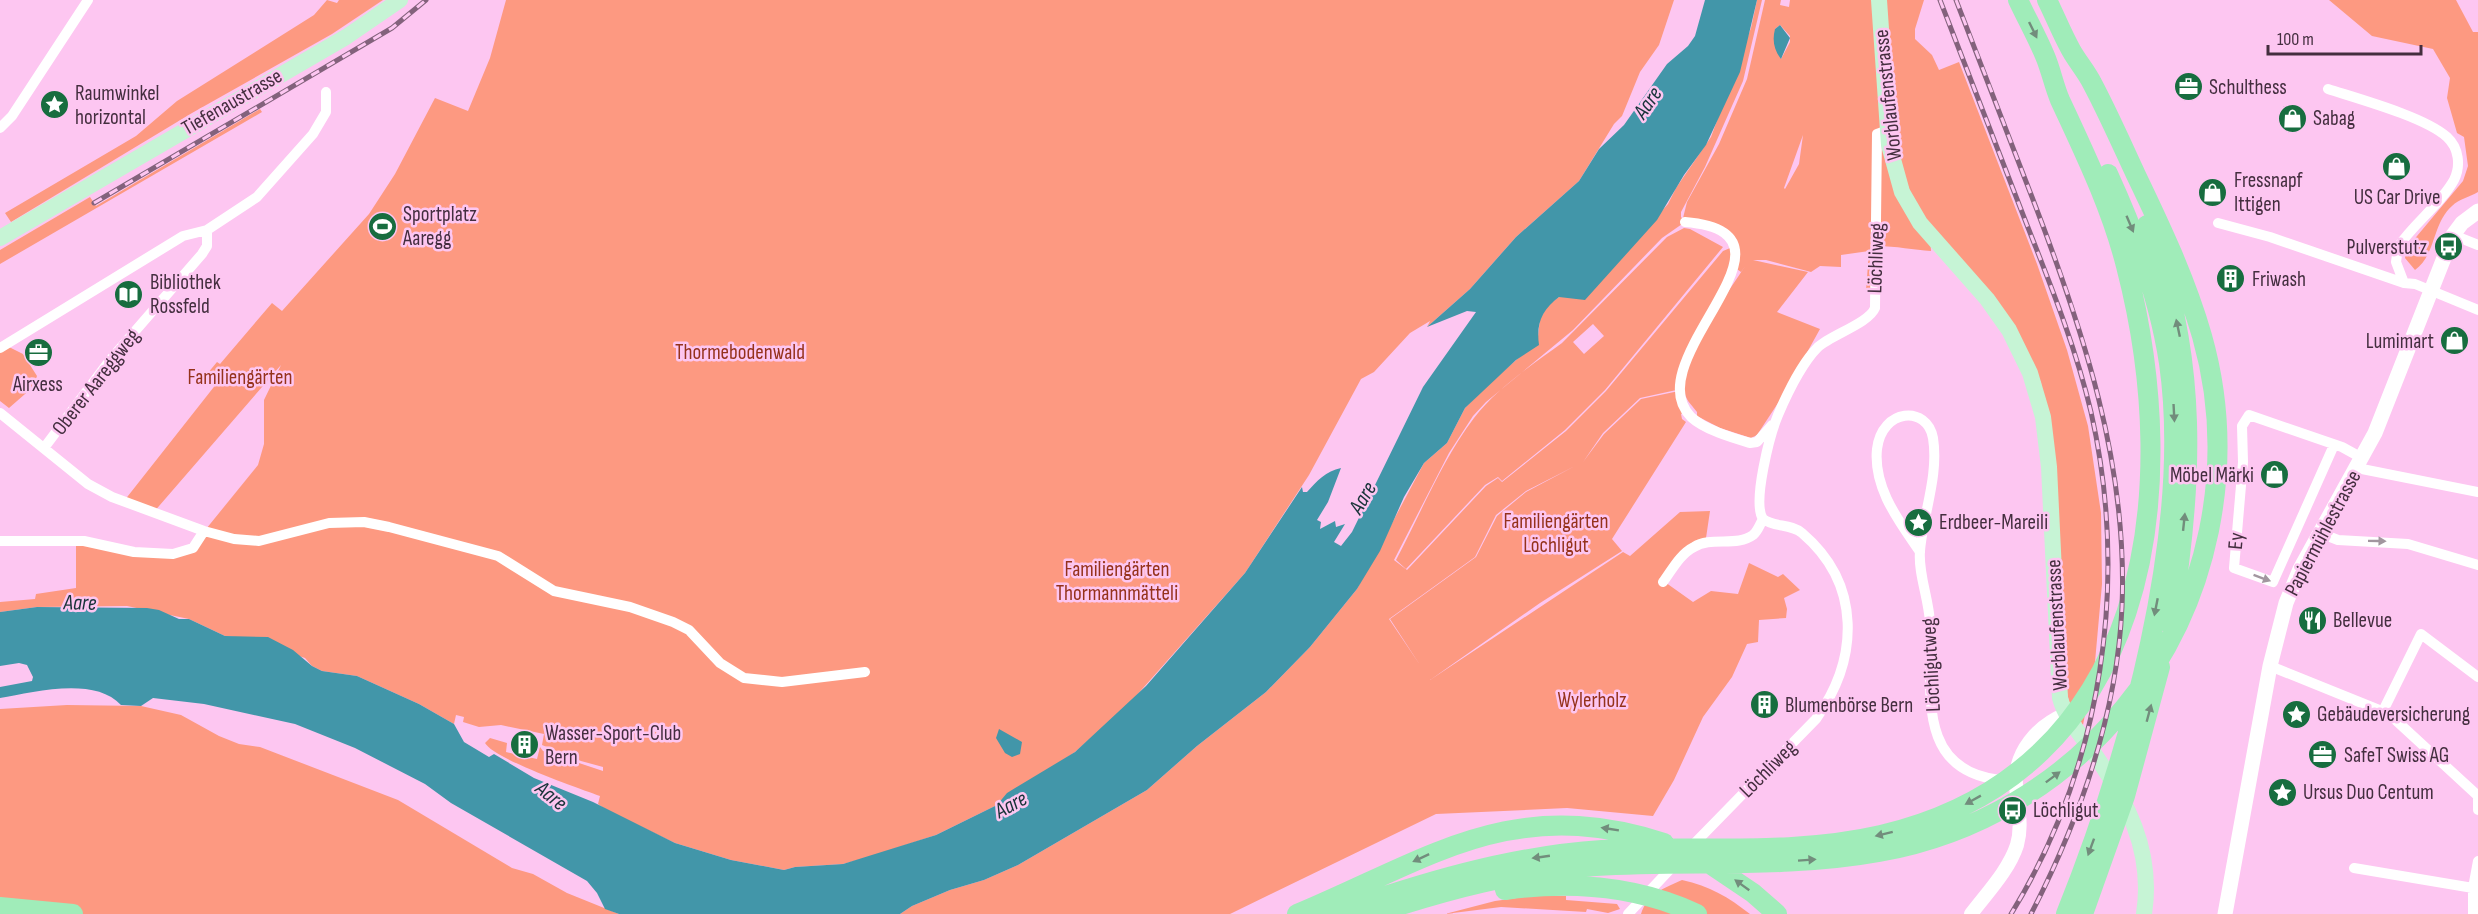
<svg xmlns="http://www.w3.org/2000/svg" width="2478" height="914" viewBox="0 0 2478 914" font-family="'Sofia Sans Condensed',sans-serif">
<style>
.green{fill:#fd9981;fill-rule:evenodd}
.water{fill:#4296a9}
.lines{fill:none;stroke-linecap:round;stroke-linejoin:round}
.minor{stroke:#fff;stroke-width:10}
.tertiary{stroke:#fff;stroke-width:14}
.secondary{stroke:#fff;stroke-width:15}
.primary{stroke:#c6f4d5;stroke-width:16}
.motorway{stroke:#a0ecb9;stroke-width:20}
.rail-casing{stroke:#83627c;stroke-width:5}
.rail{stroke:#fdc6f1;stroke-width:3;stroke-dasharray:9;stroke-linecap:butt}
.oneway{fill:#728d7c}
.oneway2{fill:#a2969f}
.labels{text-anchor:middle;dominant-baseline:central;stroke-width:5;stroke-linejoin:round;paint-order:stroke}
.poi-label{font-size:21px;fill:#442e3f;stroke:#fdc6f1;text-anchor:start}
.street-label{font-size:21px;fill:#442e3f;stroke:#fdc6f1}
.park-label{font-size:21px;fill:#95321b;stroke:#fdc6f1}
.water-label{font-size:22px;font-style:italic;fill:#183339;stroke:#fdc6f1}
</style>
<rect width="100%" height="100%" fill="#fdc6f1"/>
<path class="green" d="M327 0 337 3 339 0H383L332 34 192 113 11 222 5 213 136 136 177 101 314 15Z
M506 0H1674L1659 45 1640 72 1622 116 1614 124 1579 181 1516 237 1470 289 1427 327 1430 321 1410 333 1374 372 1361 379 1309 475 1245 573 1128 705 1075 752 997 805 936 835 869 857 843 864 795 867 784 870 731 860 675 843 608 811 598 804 600 796C578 788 494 759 485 743L490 738 507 743 506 752 537 759 540 747 543 751 603 771V767L581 761 542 745 544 734 501 725 479 727 463 722 464 717 456 715 454 724 419 704 357 676 322 671 312 666 305 658 245 638 225 636 189 619 127 606 37 607 0 612V602L35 599 36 594 76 588V541L134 552 189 550 258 465 264 444V400L281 365 153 513 124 501 217 383 207 374 217 362 220 364 272 303 282 311 369 214 395 174 435 98 468 111 490 58Z
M1757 0H1762L1743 81 1705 167 1681 212V217L1685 222 1662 238 1573 330 1486 402 1473 416 1449 453 1394 560 1407 570 1486 486 1498 478 1502 482 1566 431 1606 391 1723 251 1735 246 1734 241 1683 218 1687 202 1719 144 1747 79 1765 0H1781L1780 5 1789 7 1790 0H1878L1889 145 1930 236 1931 251C1914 250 1896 246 1877 246L1875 293 1866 291 1869 251 1841 255V267L1820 266 1811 272 1766 260H1753L1808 272 1777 312 1820 329 1784 394 1757 435 1751 438 1720 428 1697 416V412C1691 404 1685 400 1684 389 1682 357 1728 292 1746 265L1741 272 1734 267 1691 348 1681 389 1640 398 1603 433 1583 462 1604 434 1641 399 1679 391 1684 413 1681 414 1682 419 1686 422 1612 539 1622 551 1540 603 1430 680 1623 552 1630 556 1680 512 1710 511 1706 538 1662 580 1693 602 1711 591 1738 594 1749 563 1778 577 1783 574 1800 590 1784 598 1787 609 1786 618 1759 620 1758 642 1747 644 1732 677 1703 717 1674 780 1653 816 1567 808 1436 814 1230 914H900L912 906 950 890 984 880 1018 865 1147 790 1197 746 1266 692 1310 647 1357 589 1424 463 1447 443 1465 408 1482 390 1523 354 1538 336 1540 319 1548 305 1559 297 1569 296 1604 277 1668 204 1676 188 1711 137 1751 28ZM1780 25 1790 36V42L1781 59 1775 29ZM1803 135 1799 164 1785 189 1784 188ZM1575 466 1526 492 1497 516 1476 557 1390 619 1420 665 1389 619 1475 557 1496 515 1526 491Z
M1884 0H1924L1915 29V39L1932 55 1939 70 1959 62 2037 264 2067 350 2088 426 2101 513 2102 584 2095 662 2083 725 2069 702 2066 688 2041 382 1916 206 1898 161Z
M2329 0H2456L2473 32H2478V192C2470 197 2459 199 2452 206 2432 224 2436 255 2415 270L2405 258 2407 248 2463 181 2468 166 2464 137 2457 133 2447 98 2450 78 2433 49 2372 36Z
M260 109 262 112 0 264V250L90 197 96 206Z
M1684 228 1690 229 1723 247 1605 390 1565 430 1502 481 1498 477 1485 485 1406 569 1396 560C1421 513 1442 460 1474 418 1497 388 1532 365 1562 343L1667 237ZM1593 324 1604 336 1584 354 1573 342Z
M9 347 23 354 37 376 33 387 9 408 0 401V352Z
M67 705 141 706 181 715 219 736 239 744 260 747 398 800 512 868 533 874 567 893 619 914H0V709Z
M1682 880C1710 886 1728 897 1750 914H1641C1647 894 1664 888 1682 880Z
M1531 896H1566V900L1617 904 1620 909 1608 913 1587 909 1586 912 1501 907 1445 914 1495 901Z"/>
<path class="water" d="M1705 0H1757L1740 72 1706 145 1684 175 1657 220 1585 300 1559 297C1542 310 1536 323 1539 345L1516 360 1465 408 1447 443 1424 463 1404 497 1380 551 1357 589 1310 647 1266 692 1197 746 1147 790 1018 865 984 880 950 890 912 906 900 914H619L605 909 597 893 587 881 451 803 425 784 355 748 295 724 204 704 153 698 141 706 121 705C95 676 33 692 0 698V687L32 681 33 677 27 665 19 663 0 666V612L37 607 147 608 159 610 179 619H189L225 636 268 637 293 650 312 666 322 671 357 676 419 704 454 724 464 742 489 757 494 754 534 778 593 802 675 843 731 860 784 870 795 867 843 864 936 835 997 805 1007 793 1075 752 1146 686 1245 573 1302 487 1303 492H1307C1317 481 1326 471 1341 468L1328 502 1317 520 1321 522 1320 529 1335 521 1336 527 1345 524 1334 542 1341 546 1352 532 1423 387 1476 312 1467 311 1427 327 1470 289 1516 237 1579 181 1599 149 1624 125 1667 64 1688 46 1695 36Z
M1780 25 1790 38 1781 59C1774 50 1772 40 1775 29Z
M999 729 1022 742 1020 754 1012 757 1005 753 996 738Z"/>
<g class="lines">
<path class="minor" d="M2328 89C2359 99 2425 117 2447 137 2459 148 2461 166 2454 180 2440 205 2414 223 2398 247L2396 262 2404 283
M0 128 12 116 88 0
M1685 222C1820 233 1634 360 1691 417 1705 430 1733 438 1750 443L1757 442 1772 425
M2218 223 2270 237 2404 283 2415 284 2478 310
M2453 235 2478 245
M0 348 183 236 207 230 257 197 313 134 326 112V92
M0 413 88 484 112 497 204 531 234 539 259 541 329 523 364 522 389 527 498 556 554 591 630 607 673 622 689 630 720 663 744 678 782 682 865 672
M2334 445 2273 582 2234 568 2243 462 2242 426 2249 415 2342 447 2362 458
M44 448 110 360 202 254 207 246V230
M2357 468 2478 492
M2320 533 2338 540 2408 544 2478 565
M0 541H84L134 552 173 554 193 548 204 531
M1920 552C1899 521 1873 488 1877 449 1882 408 1927 405 1933 438 1939 476 1923 514 1920 551 1918 574 1929 599 1930 623 1933 686 1913 770 2000 780
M1663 582C1672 570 1680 554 1694 547 1711 536 1737 547 1753 535 1758 531 1760 524 1763 519
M2270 666 2389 714 2477 795
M2383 711 2421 634 2478 677
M2478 794V810
M1690 848 1816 719C1859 659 1862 584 1802 533 1790 523 1775 528 1763 519 1752 503 1770 434 1778 415 1787 394 1801 364 1818 347 1831 335 1869 323 1875 308L1877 134 1888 130
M2354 868 2473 888
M1628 914 1675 864
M2473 914V888L2478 861"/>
<path class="tertiary" d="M1971 914C1987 893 2009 870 2017 845 2023 824 2017 806 2016 785 2014 752 2037 726 2066 714"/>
<path class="secondary" d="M2225 914 2270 666 2286 603 2300 569 2375 433 2453 235 2462 223 2478 211"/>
<path class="primary" d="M1879 0 1889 145 1902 192 1920 223 1987 299 2009 330 2030 373 2043 417 2049 467 2060 698C2065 717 2079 733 2091 749 2126 799 2154 850 2144 914
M0 238 346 37 400 0"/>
<path class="motorway" d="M2147 225C2200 355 2193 489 2170 624
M1707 862 1753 893 1777 914
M1505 890C1570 881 1637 886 1697 914
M0 907 73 914
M1297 914C1431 858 1512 794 1664 843
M1331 914C1419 884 1508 856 1602 850 1695 845 1790 856 1881 835 2150 772 2185 494 2126 266 2111 207 2085 154 2060 100 2054 86 2051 70 2045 56 2037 37 2027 19 2018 0
M1373 914C1446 890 1519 870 1596 866 1690 860 1786 869 1879 852 1976 835 2064 783 2125 707 2210 605 2238 463 2202 336 2186 280 2161 227 2136 175 2122 145 2108 113 2092 83 2086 71 2077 61 2071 50 2062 34 2055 16 2047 0
M2066 914C2129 757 2193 532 2169 363 2159 297 2136 235 2108 174
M2083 914 2125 796 2160 667"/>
<defs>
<path id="rail" d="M1940 0C1969 75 1998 150 2027 225 2051 286 2076 348 2091 412 2129 581 2103 765 2011 914
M1956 0C1982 66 2007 132 2032 197 2083 330 2128 463 2122 607 2117 715 2080 819 2031 914
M94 203 392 28 426 0"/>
</defs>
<use href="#rail" class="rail-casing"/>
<use href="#rail" class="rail"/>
</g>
<defs><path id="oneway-solid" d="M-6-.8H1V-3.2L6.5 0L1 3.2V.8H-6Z" transform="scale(1.5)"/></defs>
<g class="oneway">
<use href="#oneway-solid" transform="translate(2033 30) rotate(64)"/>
<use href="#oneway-solid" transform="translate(2130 224) rotate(67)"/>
<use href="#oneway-solid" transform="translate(2178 328) rotate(-102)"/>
<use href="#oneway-solid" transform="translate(2174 413) rotate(87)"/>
<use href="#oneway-solid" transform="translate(2184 522) rotate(-84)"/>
<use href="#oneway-solid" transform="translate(2156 607) rotate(101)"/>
<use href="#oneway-solid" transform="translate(2149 713) rotate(-75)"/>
<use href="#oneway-solid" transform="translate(2053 777) rotate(-37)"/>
<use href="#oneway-solid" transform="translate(1973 800) rotate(151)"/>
<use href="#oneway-solid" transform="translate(1610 829) rotate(-171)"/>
<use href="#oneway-solid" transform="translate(1884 834) rotate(166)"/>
<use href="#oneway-solid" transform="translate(2091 847) rotate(110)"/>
<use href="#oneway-solid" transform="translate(1541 857) rotate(172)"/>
<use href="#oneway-solid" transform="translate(1421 858) rotate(155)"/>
<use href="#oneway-solid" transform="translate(1807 860) rotate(-4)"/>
<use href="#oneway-solid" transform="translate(1742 885) rotate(-144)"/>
</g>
<g class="oneway2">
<use href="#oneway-solid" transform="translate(2377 541) rotate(1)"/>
<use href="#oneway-solid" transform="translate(2262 578) rotate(20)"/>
</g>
<defs>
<symbol id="office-disc" viewBox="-11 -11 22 22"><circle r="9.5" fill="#176d3f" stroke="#fdc6f1"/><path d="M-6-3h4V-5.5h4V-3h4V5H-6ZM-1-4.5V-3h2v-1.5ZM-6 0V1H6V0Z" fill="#fff"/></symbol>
<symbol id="sight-disc" viewBox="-11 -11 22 22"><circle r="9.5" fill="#176d3f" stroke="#fdc6f1"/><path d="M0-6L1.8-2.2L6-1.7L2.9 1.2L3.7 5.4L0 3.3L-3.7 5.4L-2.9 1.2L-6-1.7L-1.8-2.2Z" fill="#fff"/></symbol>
<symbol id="shop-disc" viewBox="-11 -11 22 22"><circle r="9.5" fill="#176d3f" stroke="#fdc6f1"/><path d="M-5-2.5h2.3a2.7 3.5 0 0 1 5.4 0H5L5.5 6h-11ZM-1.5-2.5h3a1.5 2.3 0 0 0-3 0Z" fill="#fff"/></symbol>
<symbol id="stadium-disc" viewBox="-11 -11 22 22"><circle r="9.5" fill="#176d3f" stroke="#fdc6f1"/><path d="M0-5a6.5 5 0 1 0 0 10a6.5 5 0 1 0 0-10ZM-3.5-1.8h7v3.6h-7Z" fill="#fff"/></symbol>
<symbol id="bus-disc" viewBox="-11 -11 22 22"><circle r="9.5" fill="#176d3f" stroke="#fdc6f1"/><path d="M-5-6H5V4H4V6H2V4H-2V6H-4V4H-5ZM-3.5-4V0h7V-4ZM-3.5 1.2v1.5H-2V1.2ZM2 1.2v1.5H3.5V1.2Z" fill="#fff"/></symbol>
<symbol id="building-disc" viewBox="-11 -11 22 22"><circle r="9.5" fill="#176d3f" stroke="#fdc6f1"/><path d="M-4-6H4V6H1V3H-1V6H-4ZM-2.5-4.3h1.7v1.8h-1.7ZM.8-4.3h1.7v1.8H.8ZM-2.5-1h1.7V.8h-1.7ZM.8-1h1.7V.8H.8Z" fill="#fff"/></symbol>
<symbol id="library-disc" viewBox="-11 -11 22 22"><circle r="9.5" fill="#176d3f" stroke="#fdc6f1"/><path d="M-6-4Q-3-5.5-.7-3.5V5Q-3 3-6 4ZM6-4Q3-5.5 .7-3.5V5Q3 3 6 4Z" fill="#fff"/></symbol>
<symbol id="restaurant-disc" viewBox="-11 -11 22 22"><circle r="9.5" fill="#176d3f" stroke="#fdc6f1"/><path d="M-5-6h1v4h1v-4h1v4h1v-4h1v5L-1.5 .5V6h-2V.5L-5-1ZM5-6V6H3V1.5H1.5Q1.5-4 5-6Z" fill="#fff"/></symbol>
</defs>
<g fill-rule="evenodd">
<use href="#office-disc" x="2172" y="70" width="33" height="33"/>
<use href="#sight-disc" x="38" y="88" width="33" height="33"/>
<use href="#shop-disc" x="2276" y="102" width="33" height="33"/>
<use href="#shop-disc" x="2380" y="150" width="33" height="33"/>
<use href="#shop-disc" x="2196" y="176" width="33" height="33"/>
<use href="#stadium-disc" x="366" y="210" width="33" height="33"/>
<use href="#bus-disc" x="2432" y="230" width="33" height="33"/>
<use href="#building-disc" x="2214" y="262" width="33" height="33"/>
<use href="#library-disc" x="112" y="278" width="33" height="33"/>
<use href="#shop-disc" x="2438" y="324" width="33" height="33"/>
<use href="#office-disc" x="22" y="336" width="33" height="33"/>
<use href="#shop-disc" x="2258" y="458" width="33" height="33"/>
<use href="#sight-disc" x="1902" y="506" width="33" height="33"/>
<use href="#restaurant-disc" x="2296" y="604" width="33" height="33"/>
<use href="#building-disc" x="1748" y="688" width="33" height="33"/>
<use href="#sight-disc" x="2280" y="698" width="33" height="33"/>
<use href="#building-disc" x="508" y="728" width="33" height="33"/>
<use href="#office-disc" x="2306" y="738" width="33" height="33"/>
<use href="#sight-disc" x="2266" y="776" width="33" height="33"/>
<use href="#bus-disc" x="1996" y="794" width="33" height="33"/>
</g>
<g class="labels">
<g class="poi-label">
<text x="2209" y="87">Schulthess</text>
<text x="75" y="93">Raumwinkel<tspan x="75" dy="24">horizontal</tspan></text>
<text x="2313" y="118">Sabag</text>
<text x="2234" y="180">Fressnapf<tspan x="2234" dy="24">Ittigen</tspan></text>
<text x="2397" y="197" text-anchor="middle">US Car Drive</text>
<text x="403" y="214">Sportplatz<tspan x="403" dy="24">Aaregg</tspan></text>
<text x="2427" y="247" text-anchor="end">Pulverstutz</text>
<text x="2252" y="279">Friwash</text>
<text x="150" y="282">Bibliothek<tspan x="150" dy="24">Rossfeld</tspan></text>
<text x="2434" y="341" text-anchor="end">Lumimart</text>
<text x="38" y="384" text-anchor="middle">Airxess</text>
<text x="2254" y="475" text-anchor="end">Möbel Märki</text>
<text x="1939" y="522">Erdbeer-Mareili</text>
<text x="2333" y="620">Bellevue</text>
<text x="1785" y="705">Blumenbörse Bern</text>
<text x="2317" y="714">Gebäudeversicherung</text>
<text x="545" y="733">Wasser-Sport-Club<tspan x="545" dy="24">Bern</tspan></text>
<text x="2344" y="755">SafeT Swiss AG</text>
<text x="2303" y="792">Ursus Duo Centum</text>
<text x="2033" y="810">Löchligut</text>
</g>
<g class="street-label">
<text transform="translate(1888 95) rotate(-96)">Worblaufenstrasse</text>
<text transform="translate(232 102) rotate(-30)">Tiefenaustrasse</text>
<text transform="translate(1876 258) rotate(-88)">Löchliweg</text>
<text transform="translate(96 382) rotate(-52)">Oberer Aareggweg</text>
<text transform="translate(2323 533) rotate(-62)">Papiermühlestrasse</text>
<text transform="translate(2236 541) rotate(-85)">Ey</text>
<text transform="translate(2057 625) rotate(-93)">Worblaufenstrasse</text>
<text transform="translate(1931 665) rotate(-93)">Löchligutweg</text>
<text transform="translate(1768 769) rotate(-45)">Löchliweg</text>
</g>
<g class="park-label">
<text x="740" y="352">Thormebodenwald</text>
<text x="240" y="377">Familiengärten</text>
<text x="1556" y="521">Familiengärten<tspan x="1556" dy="24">Löchligut</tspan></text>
<text x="1117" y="569">Familiengärten<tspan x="1117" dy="24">Thormannmätteli</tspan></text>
<text x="1592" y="700">Wylerholz</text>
</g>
<g class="water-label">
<text transform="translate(1648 103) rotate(-55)">Aare</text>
<text transform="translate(1363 498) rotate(-59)">Aare</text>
<text transform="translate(80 603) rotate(1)">Aare</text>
<text transform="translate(551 796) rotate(39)">Aare</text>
<text transform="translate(1011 805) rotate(-28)">Aare</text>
</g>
</g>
<path d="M2268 45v9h153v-9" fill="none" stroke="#442e3f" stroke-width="3"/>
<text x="2277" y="45" font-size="18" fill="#442e3f" stroke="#fdc6f1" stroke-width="4.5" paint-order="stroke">100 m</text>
</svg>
